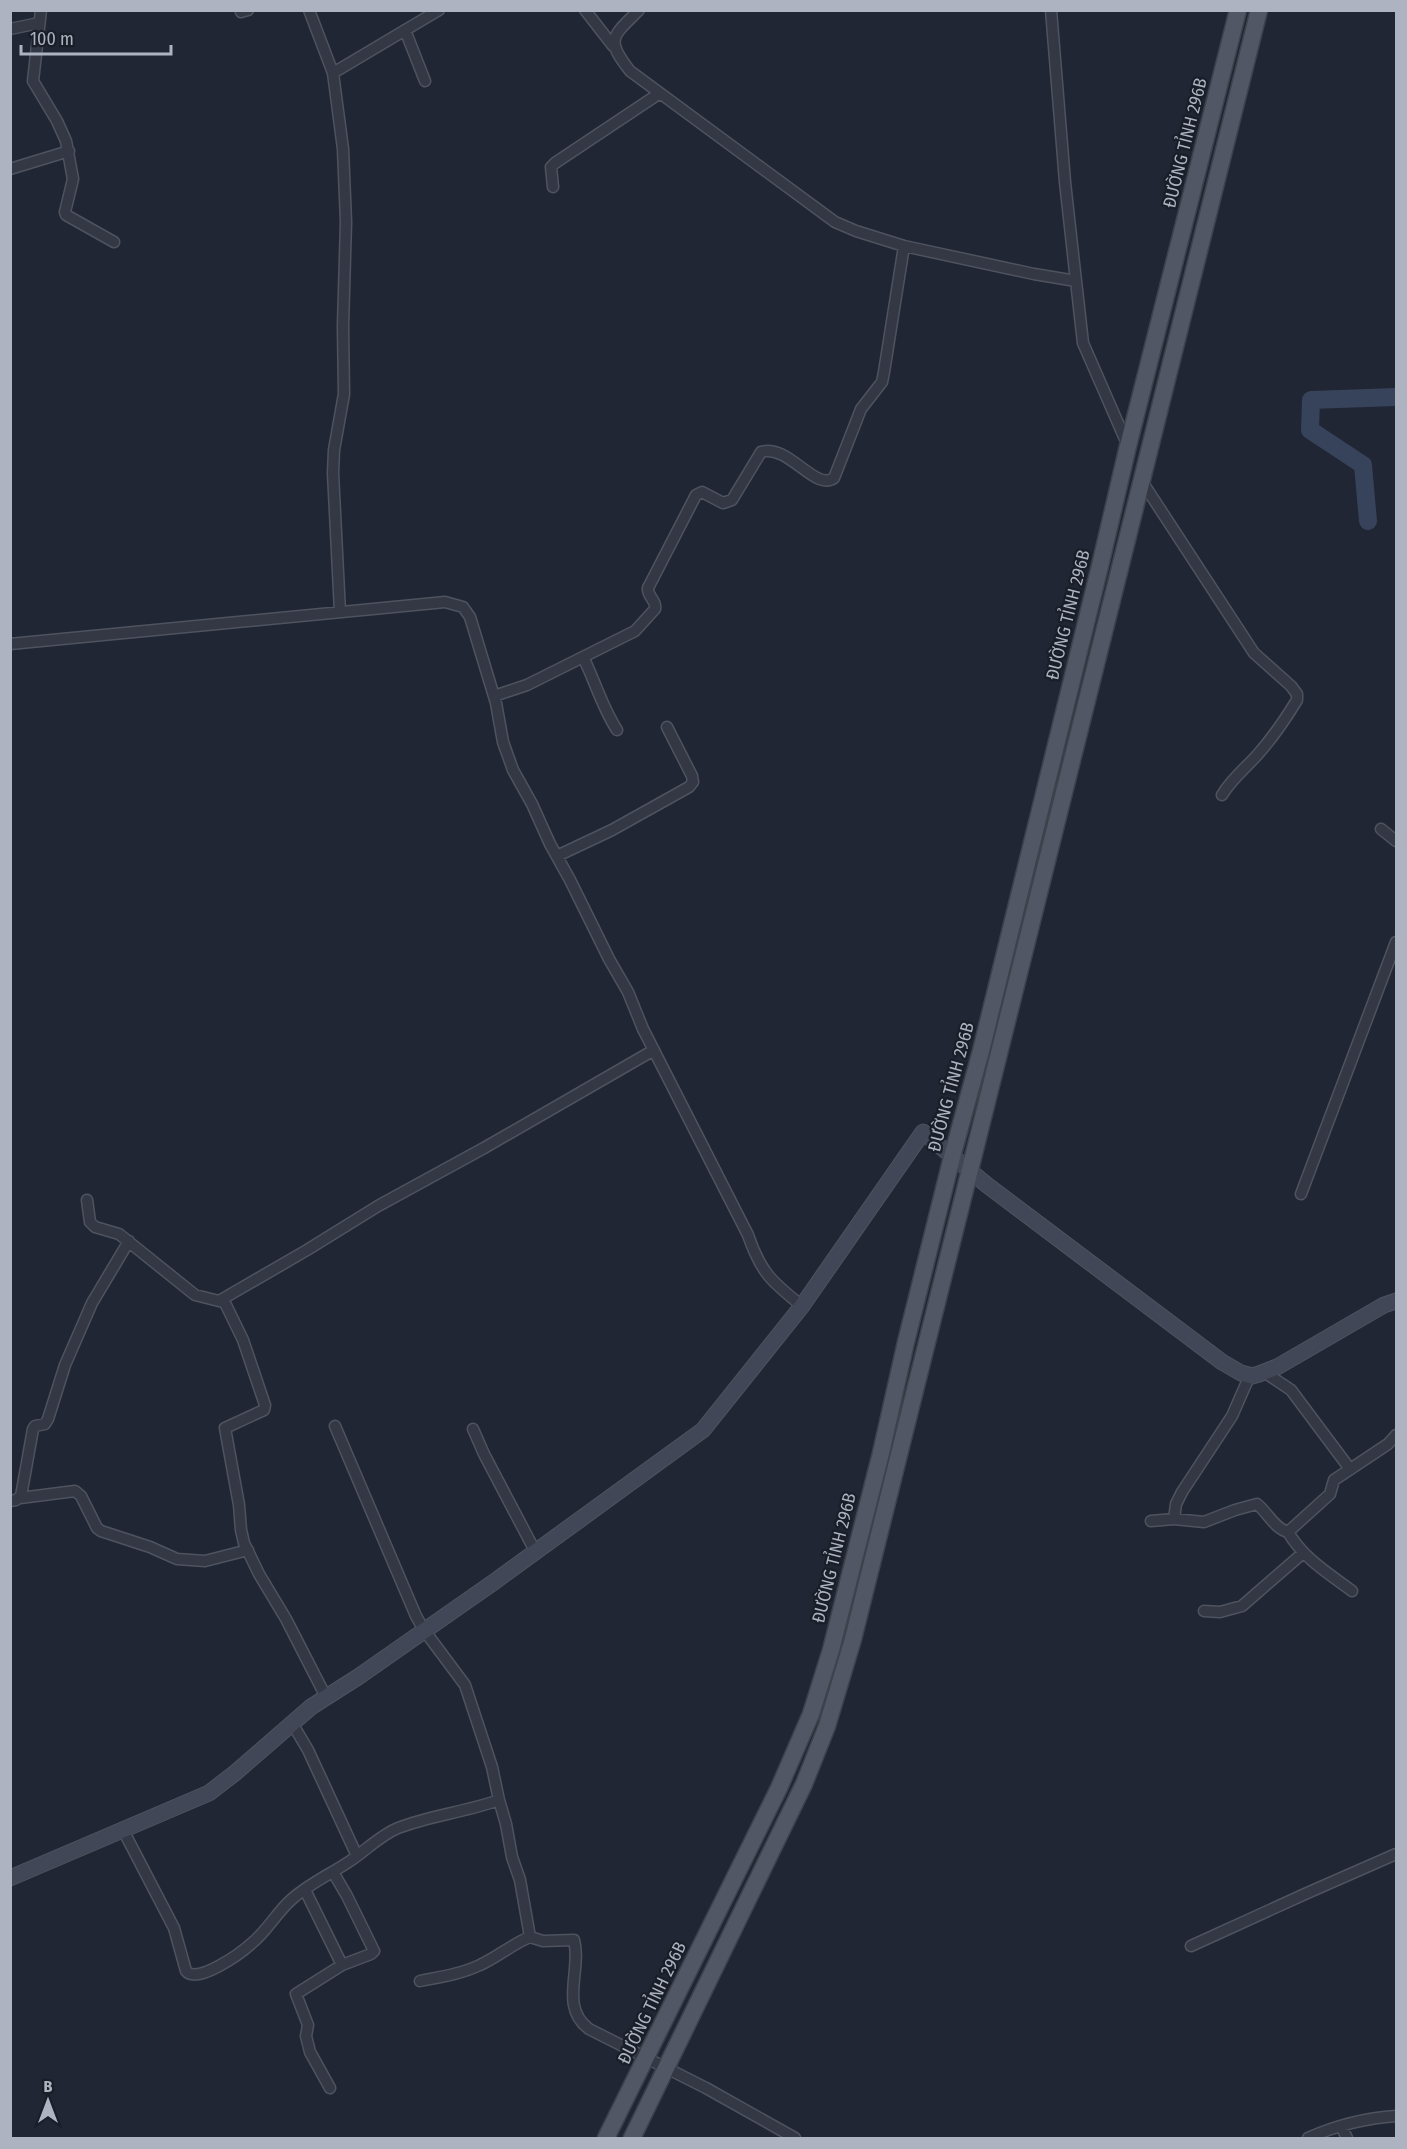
<svg xmlns="http://www.w3.org/2000/svg" width="1407" height="2149" viewBox="0 0 1407 2149" font-family="'Fira Sans Condensed',sans-serif">
<style>
.lines{fill:none;stroke-linecap:round;stroke-linejoin:round}
.river{stroke:#37425b;stroke-width:18}
.street-casing{stroke:#4e535f;stroke-width:13}
.secondary-casing{stroke:#4e535f;stroke-width:17}
.primary-casing{stroke:#3d424d;stroke-width:19}
.street{stroke:#343844;stroke-width:10}
.secondary{stroke:#424757;stroke-width:15}
.primary{stroke:#515764;stroke-width:16}
.labels{text-anchor:middle;dominant-baseline:central;stroke-width:4.5;stroke-linejoin:round;paint-order:stroke}
.street-label{font-size:18px;fill:#adb3c1;stroke:#191e28}
</style>
<rect width="100%" height="100%" fill="#202633"/>
<g class="lines">
<path class="river" d="M1368 521 1363 465 1310 430 1311 400 1396 397"/>
<defs>
<path id="street" d="M41 10 33 81 57 121 66 141 73 179 65 212 66 215 114 242
M309 10 333 73
M585 10 613 46
M1051 10 1065 182 1076 281
M241 12 248 10
M10 29 39 23
M405 30 425 81
M10 169 69 151
M553 187 551 167 555 163 660 93
M904 246 1034 274 1076 281 1083 343 1128 446
M1143 483 1254 653 1291 686 1297 694V700C1286 718 1274 736 1259 753 1247 767 1232 778 1222 795
M340 612 333 473 334 450 344 394 343 326 346 222 343 149 333 73 439 10
M10 644 445 602 463 607 470 617 496 703 503 742 513 770 532 804 550 844 570 880 609 959 628 992 643 1029 748 1235C761 1273 772 1282 802 1306
M583 657C595 681 602 707 617 730
M494 696 527 685 635 631 655 609C657 600 647 597 648 588L696 495 702 492 723 503 732 500 761 452C788 443 815 492 834 478L861 409 882 382 884 372 904 246 856 231 835 222 630 71C605 39 612 37 639 10
M1381 829 1396 841
M557 856 612 830 689 787 693 782 692 776 667 727
M1301 1194 1396 942
M87 1200 90 1222 95 1227 119 1234 195 1295 223 1302 226 1305 243 1340 265 1405 264 1410 225 1428 239 1505 241 1530 244 1543 259 1574 286 1619 326 1697
M219 1301 307 1250 378 1206 484 1148 654 1050
M1264 1372 1291 1390 1350 1469
M473 1429 484 1454 535 1551
M20 1498 75 1491 81 1496 97 1528 101 1531 150 1547 177 1559 205 1561 248 1550
M10 1501 16 1500 21 1496 33 1429 35 1426 45 1424 48 1419 65 1365 92 1303 129 1241
M1174 1519 1176 1504 1182 1492 1232 1416 1250 1375
M1151 1521 1174 1519 1204 1522 1235 1510 1257 1504C1267 1512 1275 1529 1288 1532L1330 1494 1334 1480 1388 1444 1396 1435
M1288 1532C1303 1558 1328 1573 1352 1591
M1204 1611 1220 1612 1242 1606 1303 1553
M292 1723 308 1750 357 1856
M123 1830 174 1928 186 1971C197 1985 241 1953 252 1943 267 1931 277 1912 292 1899 310 1883 333 1873 353 1859 367 1849 381 1835 398 1828 431 1815 466 1812 499 1800L492 1767 465 1685 424 1630 416 1616 335 1426
M333 1872 347 1896 374 1951 371 1954 342 1965
M305 1890 342 1965 296 1994 308 2025 306 2036 310 2052 330 2088
M530 1937 543 1941 574 1940C582 1970 559 2007 589 2029L706 2088 795 2138
M1191 1946 1305 1894 1396 1854
M420 1981C440 1977 461 1974 480 1965 498 1957 512 1944 530 1937L520 1880 512 1857 506 1824 499 1800
M1341 2126 1347 2138
M1308 2138C1335 2126 1366 2118 1396 2116"/>
<path id="secondary" d="M10 1878 209 1793 235 1773 311 1707 358 1677 494 1582 703 1430 802 1306 923 1132 987 1185 1222 1362 1241 1373 1252 1376 1259 1374 1277 1367 1384 1305 1396 1301"/>
<path id="primary" d="M606 2138 779 1788 811 1714 831 1650 881 1453 906 1342 952 1157 981 1051 1100 566 1128 446 1238 10
M632 2138 804 1784 827 1726 853 1639 1259 10"/>
</defs>
<use href="#street" class="street-casing"/>
<use href="#secondary" class="secondary-casing"/>
<use href="#primary" class="primary-casing"/>
<use href="#street" class="street"/>
<use href="#secondary" class="secondary"/>
<use href="#primary" class="primary"/>
</g>
<g class="labels">
<g class="street-label">
<text transform="translate(1185 143) rotate(-76)">ĐƯỜNG TỈNH 296B</text>
<text transform="translate(1068 615) rotate(-76)">ĐƯỜNG TỈNH 296B</text>
<text transform="translate(951 1087) rotate(-75)">ĐƯỜNG TỈNH 296B</text>
<text transform="translate(834 1558) rotate(-76)">ĐƯỜNG TỈNH 296B</text>
<text transform="translate(652 2003) rotate(-64)">ĐƯỜNG TỈNH 296B</text>
</g>
</g>
<rect width="1407" height="2149" fill="none" stroke="#adb3c1" stroke-width="24"/>
<g transform="translate(48 2101)" stroke="#191e28" stroke-width="4.5" paint-order="stroke">
<path d="M0-4.5L10 22L0 15L-10 22Z" fill="#adb3c1"/>
<text y="-9" font-size="16" font-weight="bold" text-anchor="middle" fill="#adb3c1">B</text>
</g>
<path d="M21 45v9h150v-9" fill="none" stroke="#adb3c1" stroke-width="3"/>
<text x="30" y="45" font-size="18" fill="#adb3c1" stroke="#191e28" stroke-width="4.5" paint-order="stroke">100 m</text>
</svg>
